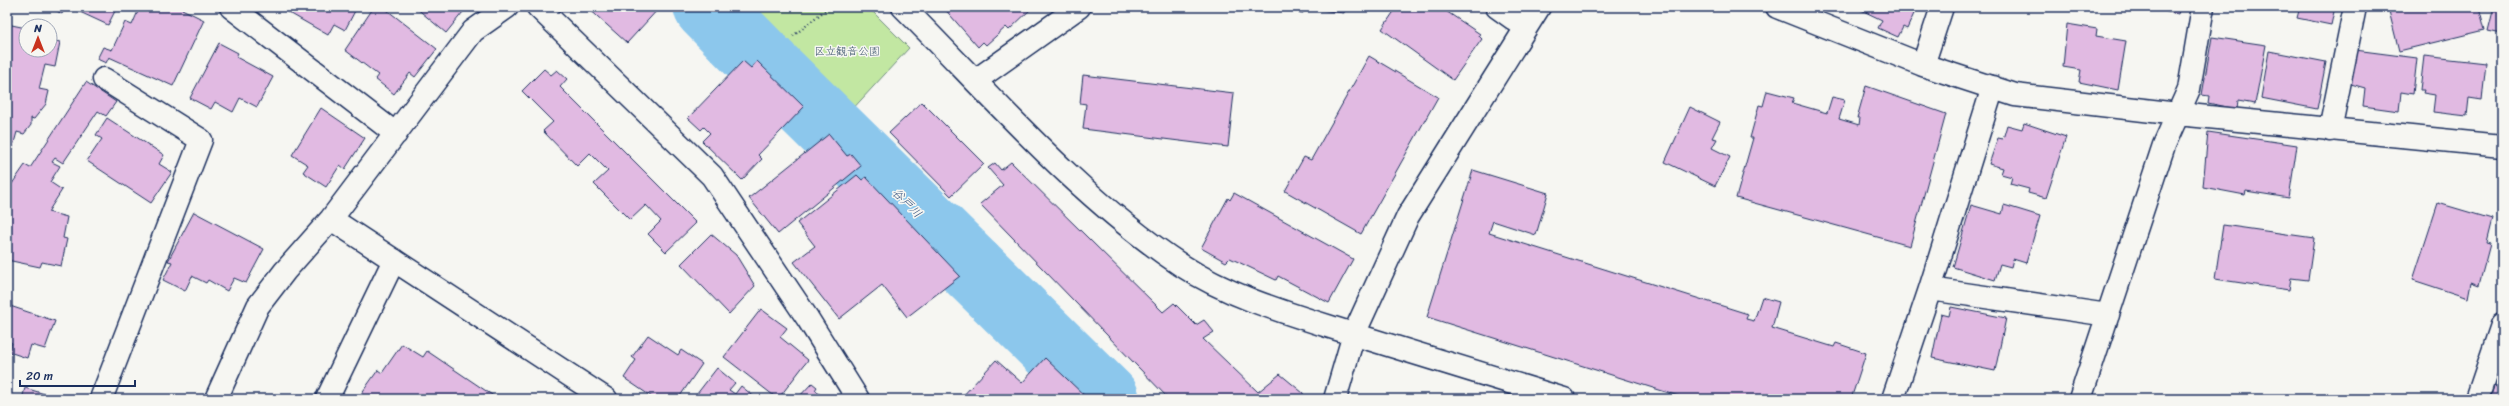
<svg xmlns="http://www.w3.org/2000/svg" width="2509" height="406" viewBox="0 0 2509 406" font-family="Sriracha,'Klee One',sans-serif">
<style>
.green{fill:#c2e7a2;stroke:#6e8b80}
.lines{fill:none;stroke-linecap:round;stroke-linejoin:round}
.river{stroke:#8cc7ec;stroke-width:69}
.building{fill:#e1bae2;stroke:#1b2f5e}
.minor-casing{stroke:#1b2f5e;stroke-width:25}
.path{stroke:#1b2f5e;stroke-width:2.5;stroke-dasharray:1 3;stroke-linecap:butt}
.minor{stroke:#f6f6f2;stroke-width:22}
.labels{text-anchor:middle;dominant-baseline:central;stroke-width:3;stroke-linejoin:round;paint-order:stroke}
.park-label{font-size:11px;fill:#3c546c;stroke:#f6f6f2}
.water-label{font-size:12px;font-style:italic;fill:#375582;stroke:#f6f6f2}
</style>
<rect width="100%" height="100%" fill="#f6f6f2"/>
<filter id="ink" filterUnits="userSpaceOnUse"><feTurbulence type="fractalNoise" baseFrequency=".025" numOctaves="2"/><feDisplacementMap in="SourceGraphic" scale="8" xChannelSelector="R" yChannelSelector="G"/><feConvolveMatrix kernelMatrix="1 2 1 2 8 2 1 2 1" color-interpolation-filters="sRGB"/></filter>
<g filter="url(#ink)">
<path class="green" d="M740 7H868L909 48 849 113Z"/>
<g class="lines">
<path class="river" d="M708 7 768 68 1105 399"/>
</g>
<path class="building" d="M50 7H65L62 14Z
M69 7H117L108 25Z
M136 7H183L182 9 204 20 173 86 109 57 106 63 97 59 103 47 112 50 125 22 132 25 139 9Z
M279 7H357L345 30 334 24 328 35Z
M374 7H383L437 49 415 77 410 73 394 94 375 79 378 75 345 50Z
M415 7H467L446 33Z
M587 7H660L627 43Z
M943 7H1033L1009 30 1006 27 986 45 983 42 978 47Z
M1257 7H1345L1344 13 1304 8 1303 13Z
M1397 7H1440L1480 34 1479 36 1482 39 1453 80 1382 29Z
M1855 7H1917L1907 29 1903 27 1898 37 1878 28 1882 20Z
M2142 7H2180L2178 14Z
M2300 7H2335L2331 25 2297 18Z
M2388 7H2479L2485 30 2399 51Z
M2494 7H2502V34L2488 31Z
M7 24 26 28V50H50V40L60 42 55 67 45 65 39 89 49 91 46 104 34 119 31 118V125L24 134 17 132 12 150 7 149Z
M2067 24 2097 29 2096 36 2126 41 2118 90 2079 82 2081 70 2063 67Z
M2212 37 2266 45 2255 104 2238 101 2237 109 2208 103 2209 96 2202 95Z
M219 43 238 53 236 57 273 77 257 107 240 98 233 112 215 102 211 109 190 98Z
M2355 50 2417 58 2413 94 2401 92 2399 111 2363 106 2365 88 2351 84Z
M2269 51 2326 62 2317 109 2261 98Z
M1369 56 1438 97 1361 234 1285 191 1304 157 1311 160Z
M2424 56 2486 63 2482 100 2469 98 2467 116 2433 112 2435 95 2423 93 2424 90H2420Z
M743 61 751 68 757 61 804 107 758 155 762 159 742 180 702 141 710 133 704 127 701 130 688 118Z
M544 69 551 75 557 70 567 79 560 87 696 223 666 252 648 234 661 221 646 205 630 220 594 184 608 171 590 153 577 166 543 131 553 122 522 91Z
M1083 75 1234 93 1228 147 1083 129 1086 104 1080 103Z
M86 82 116 102 106 116 98 111 63 163 55 158 52 162 60 166 50 182 62 190 48 212 67 217 63 238 67 239 61 266 42 262 40 267 7 260V191L25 165 30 168Z
M1866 86 1946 114 1910 246 1736 198 1753 138H1750L1759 105 1763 106 1767 91 1794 98 1792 103 1827 113 1832 97 1845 100 1839 119 1859 125 1860 118H1857Z
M922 102 984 164 951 196 889 133Z
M1690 107 1720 122 1712 138 1717 139 1712 148 1730 157 1715 186 1665 162Z
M321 108 365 138 345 169 340 165 326 187 303 172 308 165 292 155Z
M107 118 164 155 159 164 172 172 151 203 87 161 102 139 96 135Z
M2024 123 2066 137 2046 198 2028 193 2029 189 2010 184 2012 177 2001 174 2003 168 1989 164 1998 138 2003 139 2007 125 2022 129Z
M2208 132 2297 145 2289 198 2246 191 2245 195 2203 187Z
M829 134 847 156 851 154 861 166 778 234 749 198Z
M1011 162 1163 312 1174 303 1196 325 1204 320 1214 332 1203 339 1258 392 1280 374 1303 393 1304 399H1169L980 204 1003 185 988 168 995 163 1001 170Z
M1473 170 1548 193 1536 235 1493 221 1489 233 1748 314 1746 319 1754 321 1762 297 1779 302 1772 328 1834 347 1836 343 1866 353 1851 399H1688L1427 317Z
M857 175 862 180 866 177 960 276 907 317 882 285 839 319 794 262 815 246 797 223Z
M1234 193 1353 259 1329 303 1278 276 1276 280 1230 258 1226 262 1201 248 1228 198 1230 200Z
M2438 203 2492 219 2486 243 2490 244 2479 285 2471 282 2468 298 2413 280Z
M1971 205 2002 214 2004 205 2040 216 2026 263 2013 259 2011 267 2000 264 1995 280 1953 267Z
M194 212 264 249 246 283 234 278 227 291 208 280 206 283 192 276 185 291 163 280 172 262 168 261Z
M2223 225 2314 238 2308 280 2291 278 2289 290 2215 279Z
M711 234 736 255 755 286 729 314 681 264Z
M7 305 55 321 45 349 31 345 27 358 9 352 12 343 7 341Z
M1951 307 2006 318 1995 371 1932 358 1941 314 1949 316Z
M761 309 787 328 780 337 808 360 778 399 724 357Z
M648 335 678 355 681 350 702 364 678 399H655L624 378 636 360 632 357Z
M402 344 423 357 427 351 498 399H364L366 397 361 394 378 370 382 373Z
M1045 358 1088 399H960L996 360 1022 383Z
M717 368 735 383 729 390 735 394 741 386 757 399H693Z
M812 383 817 387 815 390 825 399H797Z
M2494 386 2502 389V399H2490Z
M25 388 61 399H22Z"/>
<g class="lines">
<defs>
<path id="minor" d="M231 7 396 134
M538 7 712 176 808 319 858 399
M903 7C990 94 1078 197 1181 265 1233 299 1297 316 1356 335 1425 356 1494 378 1564 399
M1497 7 1525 27
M1777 7 1923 65 2015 95 2178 114 2502 146
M1923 65 1942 7
M976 80 1079 7
M2330 130 2355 7
M331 219 606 399
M1930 289 2108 315
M101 399 201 140 104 79
M216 399 258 306 285 271 331 219 473 31 507 7
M327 399 394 260
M1335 399 1354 334 1408 216 1539 7
M1893 399 1930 289 1993 87
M2080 399 2164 145 2189 89 2203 7
M2477 399 2502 325"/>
</defs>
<use href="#minor" class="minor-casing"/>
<path class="path" d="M793 36 829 7"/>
<use href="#minor" class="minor"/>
</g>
</g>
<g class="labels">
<g class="park-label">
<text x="847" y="51">区立観音公園</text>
</g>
<g class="water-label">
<text transform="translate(907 203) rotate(45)">谷戸川</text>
</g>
</g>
<rect width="2509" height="406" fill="none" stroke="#f6f6f2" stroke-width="24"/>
<rect x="12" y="12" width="2485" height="382" fill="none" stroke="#1b2f5e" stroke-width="1.5" filter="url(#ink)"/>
<g transform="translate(38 38)"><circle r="19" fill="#f6f6f2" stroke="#9ea6b7"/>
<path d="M0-3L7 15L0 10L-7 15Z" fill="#c8321e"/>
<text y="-6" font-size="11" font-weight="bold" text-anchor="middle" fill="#1b2f5e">N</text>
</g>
<path d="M20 380v6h115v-6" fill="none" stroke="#1b2f5e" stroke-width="2"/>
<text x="26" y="380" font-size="12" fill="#1b2f5e" stroke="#f6f6f2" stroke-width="3" paint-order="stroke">20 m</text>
</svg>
